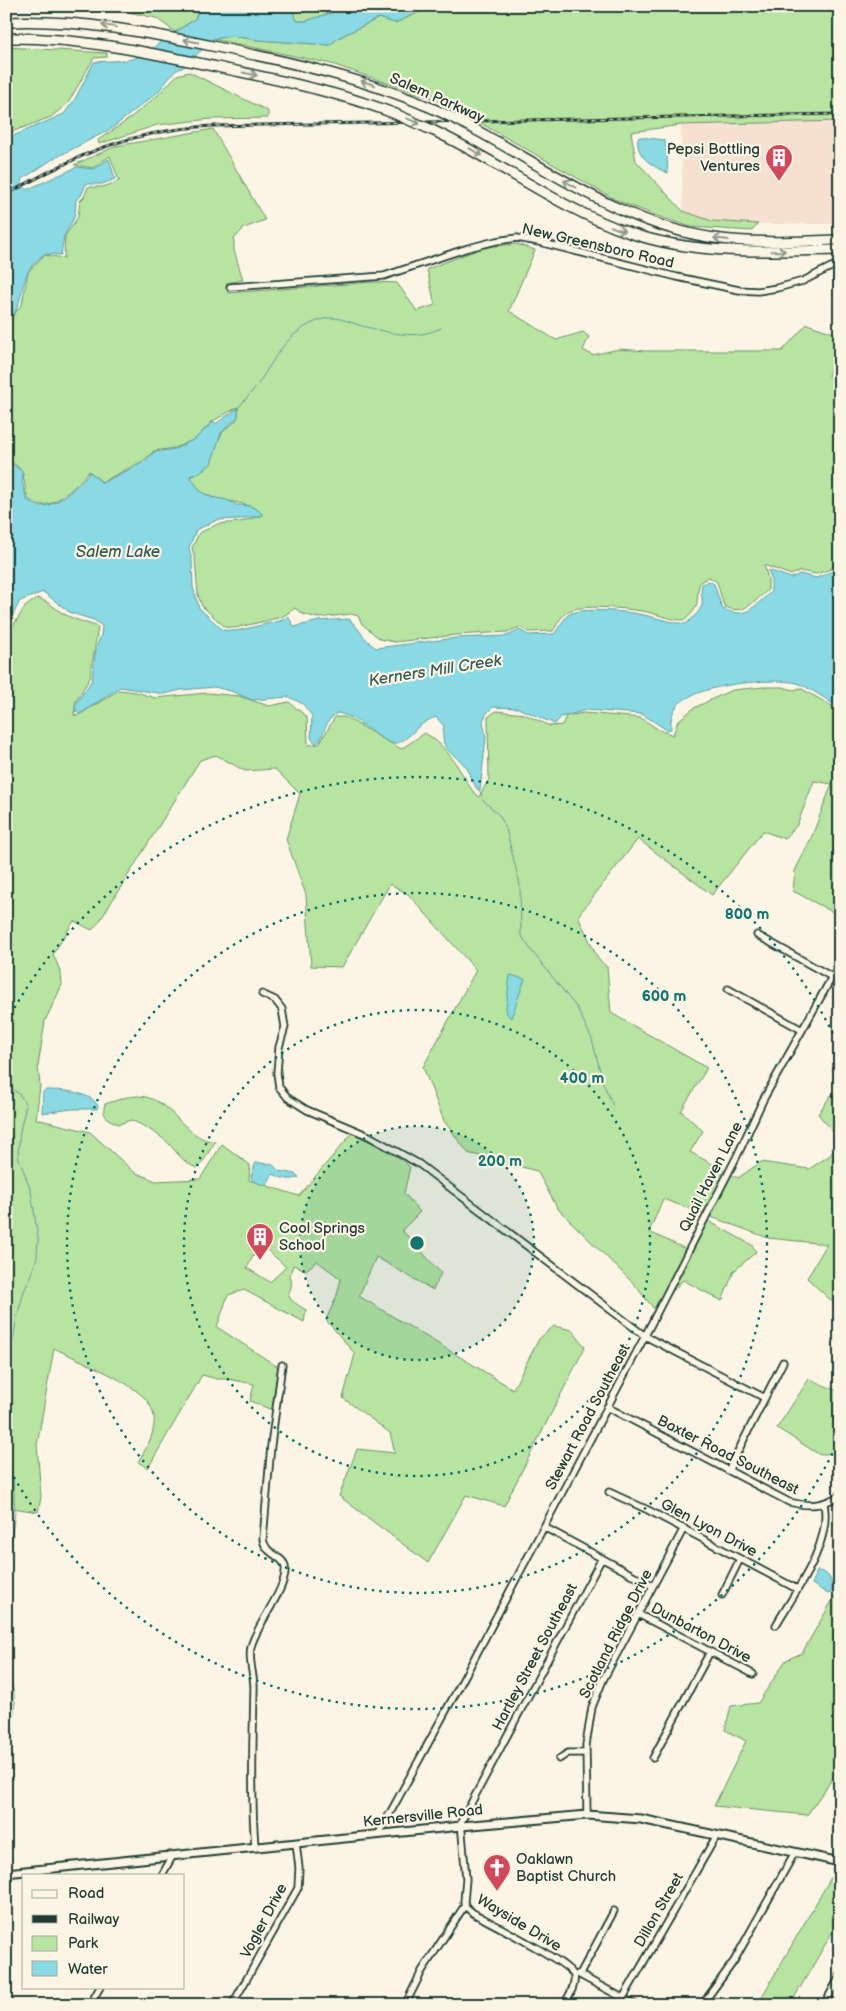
<svg xmlns="http://www.w3.org/2000/svg" width="846" height="2011" viewBox="0 0 846 2011" font-family="'Balsamiq Sans',sans-serif">
<style>
.built{fill:#f6e0d0}
.green{fill:#b8e4a1;stroke:#6c906a;fill-rule:evenodd}
.water{fill:#89dae4;stroke:#5f9b9e}
.lines{fill:none;stroke-linecap:round;stroke-linejoin:round}
.stream{stroke:#5f9b9e;stroke-width:1}
.minor-casing{stroke:#1f3d34;stroke-width:9}
.major-casing{stroke:#1f3d34;stroke-width:11}
.highway-casing{stroke:#1f3d34;stroke-width:12}
.minor{stroke:#fcf5e5;stroke-width:5.5}
.major{stroke:#fcf5e5;stroke-width:7}
.highway{stroke:#fcf5e5;stroke-width:9}
.rail-casing{stroke:#1f3d34;stroke-width:3}
.rail{stroke:#fcf5e5;stroke-width:1;stroke-dasharray:4;stroke-linecap:butt}
.highway-bridge-casing{stroke:#1f3d34;stroke-width:12;stroke-linecap:butt}
.highway-bridge{stroke:#fcf5e5;stroke-width:9}
.oneway{stroke:#8e998c}
.ring{fill:none;stroke:#0f766e;stroke-width:2.5;stroke-dasharray:2.5 5}
.labels{text-anchor:middle;dominant-baseline:central;stroke-width:4.5;stroke-linejoin:round;paint-order:stroke}
.street-label{font-size:15px;fill:#1f3d34;stroke:#fcf5e5}
.poi-label{font-size:15px;fill:#1f3d34;stroke:#fcf5e5;text-anchor:start}
.water-label{font-size:16px;font-style:italic;fill:#345c57;stroke:#fcf5e5}
.centre{fill:#0f766e;stroke:#fcf5e5;stroke-width:2.5}
.ring-label{font-size:15px;text-anchor:middle;font-weight:bold;fill:#0f766e;stroke:#fcf5e5;stroke-width:4.5;stroke-linejoin:round;paint-order:stroke}
</style>
<rect width="100%" height="100%" fill="#fcf5e5"/>
<filter id="ink" filterUnits="userSpaceOnUse"><feTurbulence type="fractalNoise" baseFrequency=".02" numOctaves="2"/><feDisplacementMap in="SourceGraphic" scale="10" xChannelSelector="R" yChannelSelector="G"/><feConvolveMatrix kernelMatrix="1 2 1 2 8 2 1 2 1" color-interpolation-filters="sRGB"/></filter>
<g filter="url(#ink)">
<path class="built" d="M786 121H840V224H758L712 221 683 211 681 125Z"/>
<path class="green" d="M101 6H200L195 19 175 32 156 18Z
M290 6H352L306 21H297Z
M433 6H840V121L681 125 631 132 636 161 683 211 712 221 758 224 752 231 691 227 657 216 616 200 445 103 332 64 213 39 231 36 258 40 330 45 338 38 379 18 395 23Z
M6 47 107 53V57L94 58 68 103 51 117 6 134Z
M189 72 268 111V118L211 119 157 125 99 144 98 140 125 122 157 96 177 75Z
M213 129 265 220 244 228 234 239V250L243 280 226 283 228 293 373 282 397 283 417 311 435 305 427 269 485 247 516 244 535 250 509 311 556 340 583 332 589 337 583 350 592 355 619 349 646 351H782L807 324 840 335 828 376 840 387V567L835 564 831 569 816 574 800 571 791 575 764 565 768 579V590C754 601 743 617 724 606L717 582 709 577 700 582C694 602 703 604 685 620 670 620 661 615 647 612 633 609 578 603 567 612 561 616 557 625 553 631L528 632 520 627 507 632 456 635 395 642 380 639 362 624 358 616 351 614 318 618 303 614 295 608 282 617 235 628 225 627 202 606 198 595 195 559 192 548 199 533 218 524 240 522 263 515C250 499 218 504 202 492 197 489 194 481 190 477 219 466 209 456 221 435 228 422 240 427 238 407L213 421 195 439 175 448 154 451 143 461 102 482 89 471C80 482 58 505 42 505 37 505 32 501 28 499 21 477 29 471 6 459V325L22 304 28 272 44 255 64 258 65 236 78 217 80 201 84 197 88 187H103L119 181 110 156 93 168 74 165 116 146Z
M37 598C53 603 56 611 68 616 78 621 88 623 98 627L90 678 76 701 74 715 77 716 119 690 136 692 155 698 207 693 239 696 269 706 289 702 307 717 308 745 319 744 335 717H345L401 749 425 733C442 743 452 757 463 775 468 783 471 791 479 797L489 779 488 717 496 711 524 714 550 726 562 725 566 716 584 713 641 718 659 730 673 735 678 721 694 708 725 693 733 690 763 687H782L794 690 800 688 832 706 840 716V916L793 891 795 871 812 836 832 784 814 781 797 825 785 839 763 831 712 895 638 839 578 916 598 959 607 967 611 1013 707 1068 681 1111 703 1131 690 1152 738 1178 761 1162 809 1169 829 1156 840 1144V1309L807 1278 827 1244 768 1238 663 1199 649 1232 690 1251 708 1221 752 1245 756 1252 734 1271 722 1301 683 1280 655 1310 633 1283 558 1209 537 1171 468 1153 444 1121 423 1067 476 970 408 894 390 884 342 967 311 966 306 895 286 839 300 794 275 769 245 771 216 755 200 760 99 922 92 930 74 921 53 954 61 973 62 985 45 1021 38 1066 40 1086 36 1119 90 1132 134 1172 156 1181 200 1179 222 1144 250 1165 249 1180 299 1196 352 1133 394 1153 410 1167 404 1193 420 1212 402 1230 441 1273 433 1290 376 1257 359 1296 513 1389 539 1339 554 1326 572 1330 585 1347 504 1506 466 1495 428 1563 339 1496 357 1449 395 1453 390 1433 343 1398 355 1354 326 1320 337 1295 341 1279 317 1261 306 1270 293 1265 290 1275C297 1295 275 1292 306 1310L304 1322 244 1290 228 1295 217 1327 278 1367 272 1410 250 1401 254 1384 228 1379H217L202 1375 148 1468 138 1462C148 1446 161 1424 150 1405 138 1383 77 1360 54 1348L37 1445 41 1497 38 1512 6 1507V637L25 607ZM265 1248 286 1267 270 1282 247 1268 253 1256Z
M831 1095H840V1140L818 1114Z
M138 1096C172 1097 182 1138 215 1142L202 1163 197 1168C183 1164 175 1149 165 1140 154 1132 143 1125 131 1120L119 1124C108 1120 101 1116 105 1104L127 1097Z
M809 1379 840 1392V1451L820 1455 777 1428Z
M840 1587V1659L835 1666 840 1685V1768L807 1815 714 1806 746 1741 725 1730 731 1706 758 1703 786 1660 802 1653Z
M837 1867 840 1868V1919L790 2005H757Z"/>
<path class="water" d="M200 6H290L297 21H306L352 6H433L395 23 379 18 338 38 330 45 258 40 231 36 213 39 184 67 175 71 158 92 111 129 53 159 21 180 26 190 77 167 93 169 109 159 115 179 102 184H86L81 196 76 200 75 216 64 236 61 255 44 254C39 259 31 265 28 272 20 289 22 310 6 323V139L64 114 75 99 94 62 128 60 139 57 195 19Z
M641 137 664 140C668 147 667 165 668 173 653 167 635 156 638 138Z
M238 408V417L221 433 211 464 200 472 190 476 201 492 211 497 227 500 237 505 250 506 258 510 263 515 240 519 217 520 196 530 189 548 192 560 193 587 199 608 223 630 236 631 283 620 288 616 294 627 319 621 349 619C361 630 362 638 376 648L456 638 507 636 520 630 528 635 554 634C559 628 563 620 568 615 579 606 634 612 648 616 662 619 672 623 686 624 691 619 700 612 702 605 703 598 700 592 702 584L709 581 714 584 722 608C745 621 754 606 771 592V579L768 570 791 578 800 574 816 578 833 571 835 568 840 570V709C831 702 807 686 797 683 773 677 690 685 676 707 672 713 670 721 671 729L667 730 642 714 586 710 561 717 555 724 518 708 493 707 486 714 483 721 486 738 480 790 477 789C473 783 472 778 469 772 458 751 438 756 444 726L436 717C431 719 426 721 422 724 413 730 408 740 397 743 383 746 358 715 337 713 322 723 326 736 316 744L311 738 312 716 303 704 289 697 252 700 231 691 214 687 181 690 164 694 120 687 80 714 76 712 75 705 92 680 96 648 101 635 102 626 94 620 71 613 43 592 20 601 6 628V460L22 471 23 486 27 500C31 502 37 506 42 506 58 506 81 483 90 472L102 483 144 462 154 452 175 449 195 439 213 422 217 423Z
M510 975 525 979 511 1018 507 1014 506 1008Z
M45 1090C61 1090 90 1091 98 1106L97 1109H72L42 1113 43 1092Z
M256 1162 266 1164 271 1163 279 1171 295 1174 299 1177C293 1181 280 1179 274 1174L270 1178 268 1184 263 1185 253 1181 251 1177Z
M817 1571C829 1571 834 1582 831 1593L828 1594 812 1584Z"/>
<g class="lines">
<path class="stream" d="M258 384C268 370 275 355 286 343 296 331 313 320 329 318 340 317 352 323 362 326 388 332 415 341 441 328
M237 409 256 387
M479 790 482 796
M483 800 500 816 506 829 520 885 521 935 531 950 577 1008 592 1039 603 1083 613 1105
M6 1084 20 1095 26 1105 20 1131 18 1156 31 1191 38 1238 37 1257 31 1277 24 1291 17 1317 6 1383
M6 1406V1410
M6 1420V1424
M6 1447 13 1479 15 1511 6 1584
M6 1650 15 1702 12 1733 6 1757"/>
<defs>
<path id="minor" d="M230 287 384 276 468 248 496 241 517 238 539 242 677 277 739 290 758 291 777 288 803 281 831 267 840 265
M728 989 802 1030
M262 994 275 1000 282 1009 285 1027 279 1047 277 1073 279 1087 288 1098 307 1110 369 1136 419 1164 645 1336 765 1398
M607 1407 789 1502C808 1507 823 1506 840 1495
M728 1471 783 1362
M609 1492 648 1510 797 1589
M544 1527 653 1586
M722 1595 740 1559
M638 1614 753 1674
M776 1625C795 1592 832 1544 824 1504
M653 1758 710 1652
M559 1759 568 1753H586
M587 1815 586 1745 592 1707 603 1680 684 1528
M378 1835 459 1687 645 1336 738 1154 763 1100 832 977 757 935
M255 1847C251 1794 253 1741 254 1688 254 1674 248 1660 251 1647 256 1625 288 1588 285 1567 284 1556 265 1555 263 1539L271 1445 282 1365
M162 1875 172 1857
M578 1974 636 2005
M580 1974 614 1911
M623 1998 717 1835
M90 2005 100 1987
M232 2005 298 1888 299 1868 296 1843
M405 2005 422 1971 465 1905
M564 2005C568 1997 576 1986 574 1976 571 1963 489 1922 473 1913L466 1907 464 1902 466 1879 461 1822 602 1558
M702 2005 734 1961 795 1852
M824 2005 840 1976"/>
<path id="major" d="M6 1873 461 1826 587 1815 641 1819 840 1862"/>
<path id="highway" d="M6 22C78 19 146 32 217 47 295 63 372 80 445 114
M6 38C78 37 147 52 217 67 277 80 336 91 393 113
M432 130C499 161 559 209 630 233 698 256 769 251 840 250
M476 130C553 172 625 225 714 238 756 244 798 241 840 240"/>
</defs>
<use href="#minor" class="minor-casing"/>
<use href="#major" class="major-casing"/>
<use href="#highway" class="highway-casing"/>
<use href="#minor" class="minor"/>
<use href="#major" class="major"/>
<use href="#highway" class="highway"/>
<defs>
<path id="rail" d="M6 195C78 154 128 131 212 126L840 114"/>
</defs>
<use href="#rail" class="rail-casing"/>
<use href="#rail" class="rail"/>
<defs>
<path id="highway-bridge" d="M393 113 432 130
M445 114 476 130"/>
</defs>
<use href="#highway-bridge" class="highway-bridge-casing"/>
<use href="#highway-bridge" class="highway-bridge"/>
</g>
<defs><path id="oneway-shaft" d="M-6 0H5M1.5-3L5.5 0L1.5 3" fill="none" stroke-width="1.6" stroke-linecap="round" stroke-linejoin="round" transform="scale(1.25)"/></defs>
<g class="oneway">
<use href="#oneway-shaft" transform="translate(109 26) rotate(-172)"/>
<use href="#oneway-shaft" transform="translate(191 41) rotate(-168)"/>
<use href="#oneway-shaft" transform="translate(250 74) rotate(12)"/>
<use href="#oneway-shaft" transform="translate(368 83) rotate(-162)"/>
<use href="#oneway-shaft" transform="translate(413 121) rotate(23)"/>
<use href="#oneway-shaft" transform="translate(476 152) rotate(29)"/>
<use href="#oneway-shaft" transform="translate(570 184) rotate(-150)"/>
<use href="#oneway-shaft" transform="translate(618 229) rotate(21)"/>
<use href="#oneway-shaft" transform="translate(721 239) rotate(-173)"/>
<use href="#oneway-shaft" transform="translate(778 251) rotate(-1)"/>
</g>
</g>
<circle cx="417" cy="1243" r="117" fill="#0f766e" fill-opacity=".12"/>
<g class="ring">
<circle cx="417" cy="1243" r="117"/>
<circle cx="417" cy="1243" r="233"/>
<circle cx="417" cy="1243" r="350"/>
<path d="M839 1440A466 466 0 0 1 7 1465M7 1021A466 466 0 0 1 839 1046"/>
</g>
<defs>
<symbol id="building-pin" viewBox="-11 -11 22 30"><path d="M0 17L-7.5 6A9.5 9.5 0 1 1 7.5 6Z" fill="#d1495b" stroke="#fcf5e5"/><path d="M-4-6H4V6H1V3H-1V6H-4ZM-2.5-4.3h1.7v1.8h-1.7ZM.8-4.3h1.7v1.8H.8ZM-2.5-1h1.7V.8h-1.7ZM.8-1h1.7V.8H.8Z" fill="#fff"/></symbol>
<symbol id="church-pin" viewBox="-11 -11 22 30"><path d="M0 17L-7.5 6A9.5 9.5 0 1 1 7.5 6Z" fill="#d1495b" stroke="#fcf5e5"/><path d="M-1.2-6h2.4v3.5h3.3v2.4h-3.3V6h-2.4V-.1h-3.3v-2.4h3.3Z" fill="#fff"/></symbol>
</defs>
<g fill-rule="evenodd">
<use href="#building-pin" x="763" y="142" width="32" height="43"/>
<use href="#building-pin" x="244" y="1221" width="32" height="43"/>
<use href="#church-pin" x="481" y="1852" width="32" height="43"/>
</g>
<g class="labels">
<g class="street-label">
<text transform="translate(437 98) rotate(24)">Salem Parkway</text>
<text transform="translate(598 246) rotate(13)">New Greensboro Road</text>
<text transform="translate(711 1177) rotate(-63)">Quail Haven Lane</text>
<text transform="translate(588 1417) rotate(-62)">Stewart Road Southeast</text>
<text transform="translate(728 1455) rotate(27)">Baxter Road Southeast</text>
<text transform="translate(709 1528) rotate(28)">Glen Lyon Drive</text>
<text transform="translate(701 1633) rotate(28)">Dunbarton Drive</text>
<text transform="translate(616 1634) rotate(-63)">Scotland Ridge Drive</text>
<text transform="translate(535 1657) rotate(-62)">Hartley Street Southeast</text>
<text transform="translate(423 1816) rotate(-6)">Kernersville Road</text>
<text transform="translate(659 1910) rotate(-60)">Dillon Street</text>
<text transform="translate(264 1921) rotate(-62)">Vogler Drive</text>
<text transform="translate(519 1923) rotate(31)">Wayside Drive</text>
</g>
<g class="poi-label">
<text x="760" y="149" text-anchor="end">Pepsi Bottling<tspan x="760" dy="17">Ventures</tspan></text>
<text x="279" y="1228">Cool Springs<tspan x="279" dy="17">School</tspan></text>
<text x="516" y="1859">Oaklawn<tspan x="516" dy="17">Baptist Church</tspan></text>
</g>
<g class="water-label">
<text x="118" y="552">Salem Lake</text>
<text transform="translate(435 671) rotate(-9)">Kerners Mill Creek</text>
</g>
</g>
<circle cx="417" cy="1243" r="8" class="centre"/>
<g class="ring-label">
<text x="747" y="919">800 m</text>
<text x="664" y="1001">600 m</text>
<text x="582" y="1083">400 m</text>
<text x="500" y="1166">200 m</text>
</g>
<rect width="846" height="2011" fill="none" stroke="#fcf5e5" stroke-width="25"/>
<rect x="12" y="12" width="821" height="1986" fill="none" stroke="#1f3d34" stroke-width="2" filter="url(#ink)"/>
<rect x="22" y="1874" width="162" height="115" fill="#fcf5e5" stroke="#a4ab9e"/>
<rect x="32" y="1890" width="25" height="8" fill="#fcf5e5" stroke="#a4ab9e"/>
<text x="68" y="1898" font-size="15" fill="#1f3d34">Road</text>
<rect x="32" y="1915" width="25" height="8" fill="#1f3d34" stroke="#a4ab9e"/>
<text x="68" y="1924" font-size="15" fill="#1f3d34">Railway</text>
<rect x="32" y="1936" width="25" height="15" fill="#b8e4a1" stroke="#a4ab9e"/>
<text x="68" y="1948" font-size="15" fill="#1f3d34">Park</text>
<rect x="32" y="1961" width="25" height="15" fill="#89dae4" stroke="#a4ab9e"/>
<text x="68" y="1974" font-size="15" fill="#1f3d34">Water</text>
</svg>
